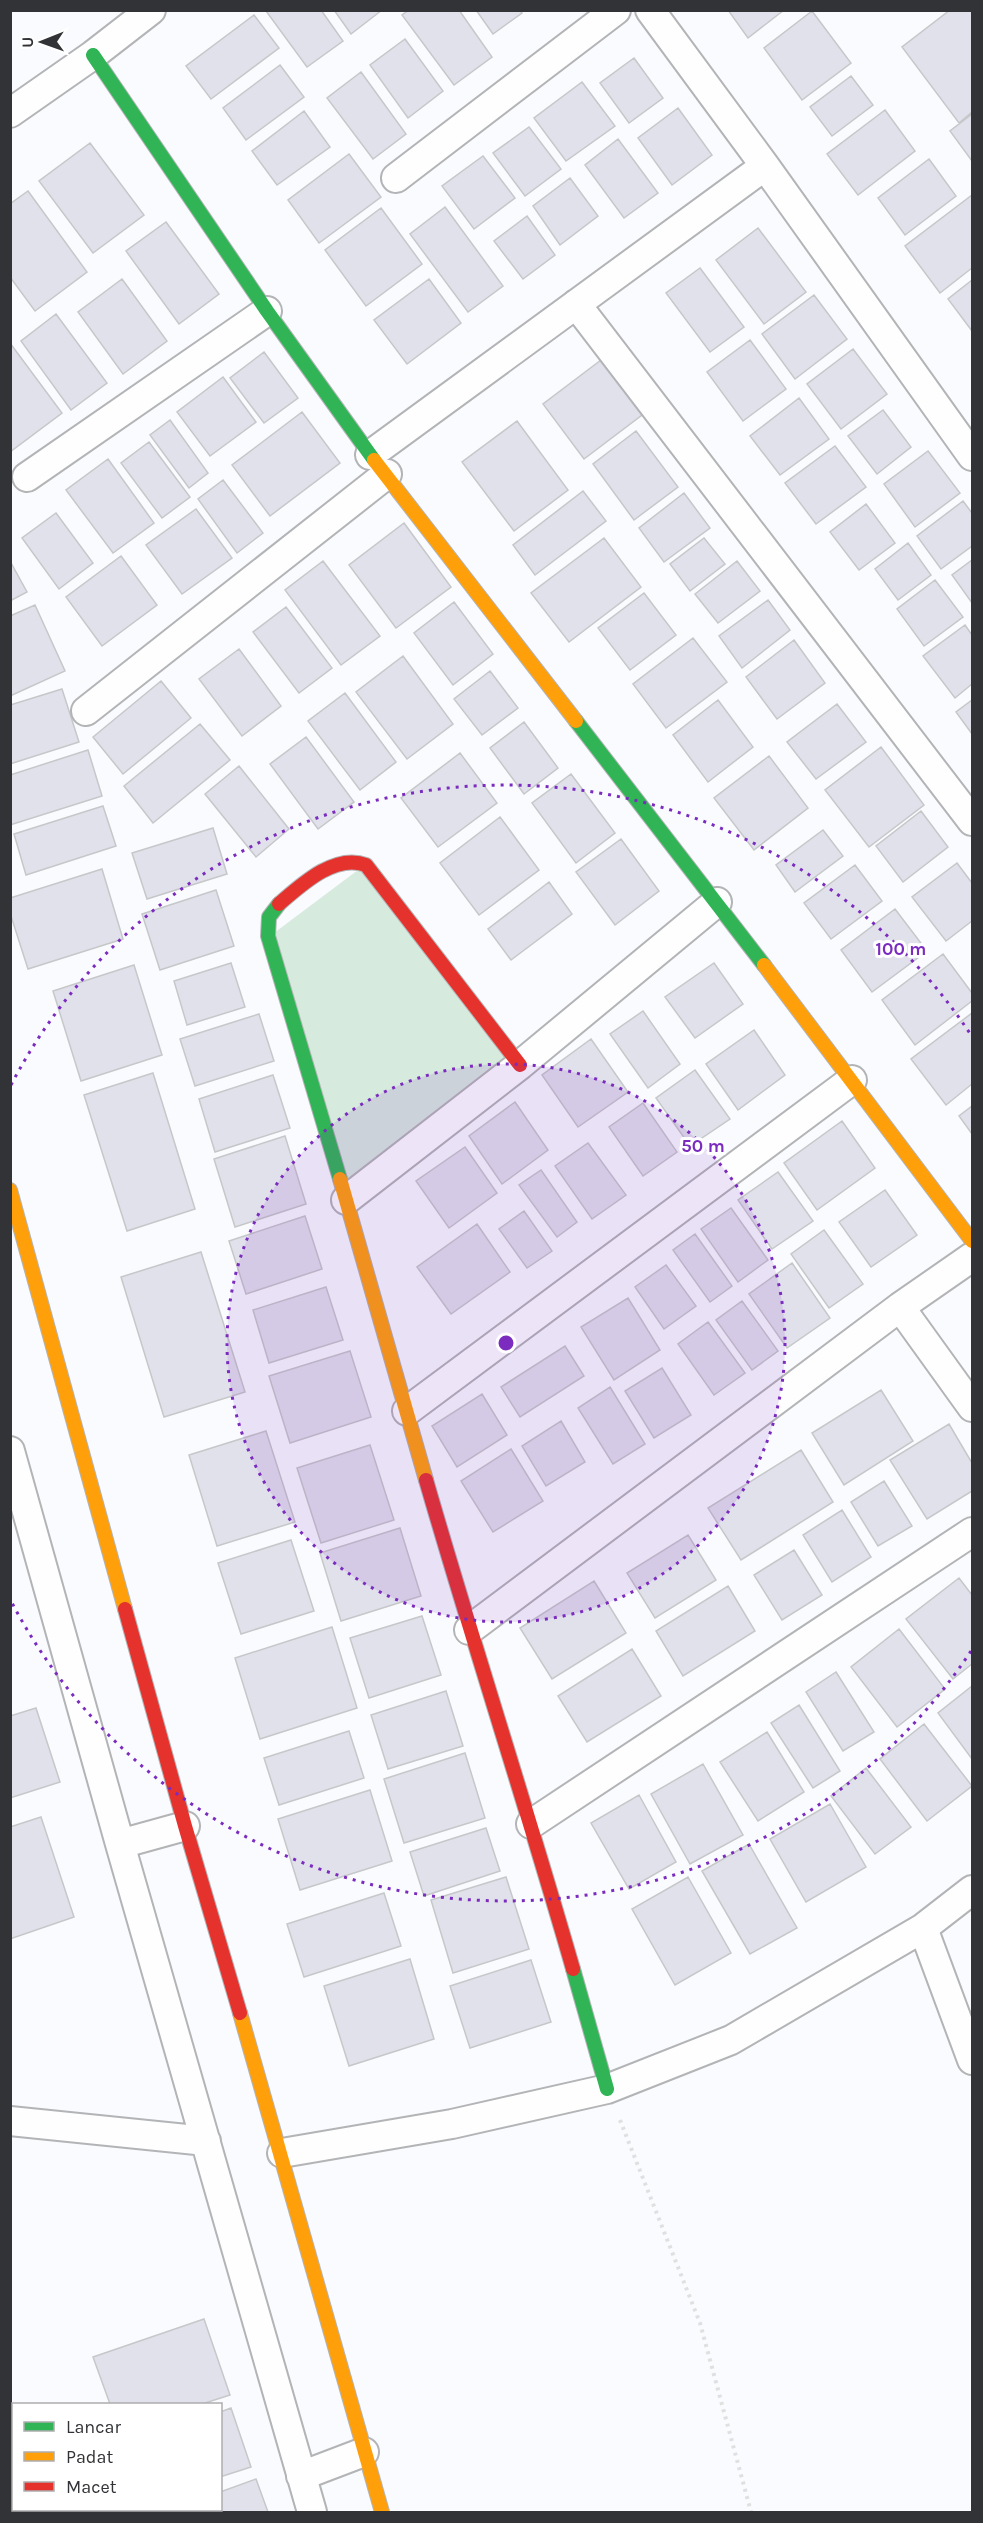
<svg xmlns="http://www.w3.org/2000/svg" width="983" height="2523" viewBox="0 0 983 2523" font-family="Karla,sans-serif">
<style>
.green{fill:#d7eade}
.building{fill:#e1e1ec;stroke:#c6c7c9;stroke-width:1.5}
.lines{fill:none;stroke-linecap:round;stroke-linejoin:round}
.street-casing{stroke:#b3b4b6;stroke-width:32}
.fast-casing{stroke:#b3b4b6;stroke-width:16}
.slow-casing{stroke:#b3b4b6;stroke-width:16}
.jam-casing{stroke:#b3b4b6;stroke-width:16}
.path{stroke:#e0e0e1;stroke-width:4;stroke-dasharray:3 4.5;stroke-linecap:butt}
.street{stroke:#fefeff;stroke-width:28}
.fast{stroke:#30b455;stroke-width:14}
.slow{stroke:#ff9f0a;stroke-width:14}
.jam{stroke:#e5322d;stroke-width:14}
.ring{fill:none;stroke:#7b2cbf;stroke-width:3;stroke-dasharray:3 6}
.centre{fill:#7b2cbf;stroke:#fff;stroke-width:3}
.ring-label{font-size:18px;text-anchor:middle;font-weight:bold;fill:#7b2cbf;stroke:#fff;stroke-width:6;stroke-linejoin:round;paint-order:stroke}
</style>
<rect width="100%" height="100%" fill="#f9fbfe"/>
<path class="green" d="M362 867 514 1061 346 1198 274 933Z"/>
<path class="building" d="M321 10 343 41 307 67 266 11Z
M334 10H382L351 34Z
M409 10H459L492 57 454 85 402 15Z
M476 10H520L522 13 493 34Z
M728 10H784L748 38Z
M950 10H972V112L959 123 902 47Z
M812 11 851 63 802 100 764 48Z
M254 15 279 48 211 99 186 66Z
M405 39 443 91 408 118 370 65Z
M634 58 663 98 629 123 600 83Z
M280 65 304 97 246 140 223 108Z
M361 72 406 134 373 159 327 98Z
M851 76 873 105 832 136 810 107Z
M582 82 615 126 566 161 534 118Z
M678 108 712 155 672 185 638 138Z
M885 110 915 151 858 195 827 154Z
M304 111 330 147 277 185 252 151Z
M972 114V161L950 131Z
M529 127 561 169 525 196 493 153Z
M618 139 658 193 624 218 585 165Z
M90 143 144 215 93 253 39 181Z
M349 154 381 197 319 243 288 200Z
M483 156 515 198 474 229 442 186Z
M929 159 956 196 905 235 878 198Z
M570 178 598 216 560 245 533 206Z
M28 191 87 272 35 311 10 277V204Z
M972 195V268L940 293 905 246Z
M445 207 503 286 468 312 410 234Z
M381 208 422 264 366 306 325 250Z
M527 216 555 255 523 279 494 241Z
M166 222 219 294 179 324 126 251Z
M758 228 806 292 764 324 716 260Z
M700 268 744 327 710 352 666 293Z
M122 279 167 341 123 374 78 312Z
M429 279 461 323 407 364 374 320Z
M972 280V331L948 299Z
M814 295 847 339 795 379 762 334Z
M56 314 107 383 71 410 21 341Z
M750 340 786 389 743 421 707 372Z
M10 343 62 413 10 452Z
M853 349 887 394 841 429 807 384Z
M264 352 298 398 264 423 230 378Z
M601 360 642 415 584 459 543 404Z
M223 377 256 422 210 456 177 412Z
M799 398 829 439 780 475 750 436Z
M883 410 911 447 877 474 848 436Z
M302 412 340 463 270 516 232 465Z
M170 420 208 473 189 488 150 435Z
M517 421 568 490 514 531 462 462Z
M636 431 678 487 634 520 593 464Z
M149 442 190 497 162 518 121 463Z
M835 446 866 487 816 524 785 483Z
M928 451 960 493 915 527 884 484Z
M108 459 154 523 113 553 66 490Z
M223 480 263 533 237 553 198 499Z
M583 491 606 521 535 575 513 545Z
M684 493 710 528 664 562 639 528Z
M963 501 972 513V546L941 569 917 536Z
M866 504 895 543 859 570 830 532Z
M196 509 232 558 182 594 146 545Z
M56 513 93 563 59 589 22 538Z
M404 523 451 587 396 628 349 565Z
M604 538 641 587 569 642 531 593Z
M704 538 725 564 690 591 670 564Z
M908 543 931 575 898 600 875 569Z
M121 556 157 605 102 646 66 597Z
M972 560V603L952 575Z
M10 561 27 592 10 601Z
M323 561 380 636 341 665 285 590Z
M737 561 760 591 718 623 695 594Z
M935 580 963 617 924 646 897 609Z
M644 593 676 635 630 670 598 628Z
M768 600 790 630 742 668 719 636Z
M454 602 493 654 453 685 414 633Z
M35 605 65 671 10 696V616Z
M286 607 332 668 299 693 253 632Z
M965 625 972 635V684L955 698 923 656Z
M693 638 727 682 666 728 633 684Z
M794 640 825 683 777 719 746 677Z
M239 649 281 706 242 736 199 679Z
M403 656 453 724 407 759 356 692Z
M490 671 518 708 482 735 454 699Z
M161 681 191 718 123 774 93 737Z
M62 689 79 742 10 764V705Z
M345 693 396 762 360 790 308 721Z
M718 700 753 747 708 782 673 735Z
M972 700V734L956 712Z
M837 704 866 742 816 779 787 742Z
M524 722 558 768 524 794 490 748Z
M200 724 230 760 153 823 124 786Z
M306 737 354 802 318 829 270 764Z
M881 747 924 805 869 847 825 790Z
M88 750 102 796 10 825V775Z
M460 753 497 803 438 847 401 798Z
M769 756 808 808 754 850 714 798Z
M239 766 289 829 256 857 205 794Z
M571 774 615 833 576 863 532 803Z
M103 806 116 846 26 875 14 834Z
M921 811 948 847 903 882 876 846Z
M500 817 539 870 479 915 440 863Z
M213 828 227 874 147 899 132 853Z
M823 830 843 856 795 892 776 865Z
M621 839 659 891 615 925 576 872Z
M957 863 972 883V921L946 941 912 897Z
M855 865 882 901 831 939 804 903Z
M102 869 123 939 28 969 10 913V898Z
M549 882 572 914 511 960 488 929Z
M216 890 234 946 160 970 142 914Z
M895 909 927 951 872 992 841 950Z
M943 954 972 993V1001L915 1045 882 1000Z
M231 963 245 1007 187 1025 174 981Z
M714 963 743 1004 695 1038 665 997Z
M134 965 162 1055 81 1081 53 991Z
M643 1011 680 1064 648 1088 610 1034Z
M972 1013V1084L946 1105 911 1059Z
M259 1014 274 1061 195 1086 180 1039Z
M754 1030 785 1075 738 1110 706 1064Z
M591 1039 628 1092 578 1127 542 1075Z
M695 1070 730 1119 690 1146 656 1098Z
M153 1073 195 1209 127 1231 84 1095Z
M273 1075 290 1128 215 1152 199 1099Z
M515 1102 548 1150 502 1184 469 1136Z
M643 1103 677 1152 643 1176 609 1127Z
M972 1106V1134L959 1116Z
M842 1121 875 1168 817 1210 784 1163Z
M285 1136 306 1204 235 1227 214 1159Z
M588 1143 626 1195 592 1219 555 1166Z
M465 1147 497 1193 449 1228 416 1181Z
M541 1170 577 1222 557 1237 519 1185Z
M778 1172 813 1221 772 1249 738 1200Z
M885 1190 917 1235 871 1267 839 1222Z
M731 1208 768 1260 738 1282 701 1229Z
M524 1211 552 1251 527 1268 499 1229Z
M305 1216 322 1269 246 1294 229 1241Z
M477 1224 510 1272 451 1314 417 1267Z
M824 1230 863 1284 829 1308 791 1254Z
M695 1234 732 1286 710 1302 673 1250Z
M201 1252 245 1392 164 1417 121 1277Z
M792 1263 830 1318 787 1348 749 1294Z
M666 1265 696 1306 664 1329 635 1287Z
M326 1287 343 1340 269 1363 253 1310Z
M628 1298 660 1350 614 1380 581 1327Z
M742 1301 778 1351 752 1370 716 1320Z
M708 1322 745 1373 714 1395 678 1344Z
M565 1346 584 1376 520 1417 501 1387Z
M350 1351 371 1417 290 1443 269 1376Z
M662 1368 691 1415 654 1438 625 1391Z
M610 1387 645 1444 613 1464 578 1408Z
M881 1390 913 1441 844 1485 812 1433Z
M482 1394 507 1435 457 1467 432 1426Z
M561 1421 585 1462 546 1486 522 1446Z
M949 1424 972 1463V1491L927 1519 890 1460Z
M266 1431 295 1522 217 1546 189 1455Z
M370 1445 394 1520 321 1543 297 1468Z
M511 1449 543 1501 493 1532 461 1481Z
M801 1450 833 1502 741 1560 708 1508Z
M884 1481 912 1526 878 1546 851 1502Z
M842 1510 871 1557 832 1582 803 1535Z
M400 1528 421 1596 341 1621 320 1553Z
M688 1535 716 1580 655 1618 627 1573Z
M291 1540 314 1611 241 1634 218 1563Z
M794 1550 822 1595 782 1620 754 1575Z
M959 1578 972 1595V1664L953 1679 906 1619Z
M594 1581 626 1633 552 1679 520 1628Z
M728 1586 755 1631 683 1676 656 1631Z
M422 1616 441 1675 369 1698 350 1638Z
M332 1627 357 1708 260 1739 235 1658Z
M899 1629 945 1689 897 1727 851 1667Z
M632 1649 661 1696 587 1742 558 1696Z
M836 1672 874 1732 843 1751 806 1692Z
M972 1686V1759L938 1713Z
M446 1691 463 1746 388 1769 371 1715Z
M799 1705 840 1771 813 1788 771 1723Z
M36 1708 60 1782 10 1798V1716Z
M924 1724 972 1786 927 1821 880 1759Z
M349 1731 364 1778 279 1805 264 1758Z
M767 1732 804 1792 758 1821 720 1762Z
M465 1753 485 1818 404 1843 384 1779Z
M703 1764 743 1835 690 1864 651 1794Z
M866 1768 911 1827 875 1854 831 1796Z
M370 1790 392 1861 300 1890 278 1819Z
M639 1795 676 1862 629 1889 591 1823Z
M830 1804 866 1867 806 1902 770 1839Z
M41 1817 74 1917 10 1939V1827Z
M486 1828 500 1871 424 1896 410 1852Z
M749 1844 797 1928 750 1954 702 1871Z
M506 1877 529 1949 453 1973 431 1900Z
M688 1877 731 1953 675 1985 632 1909Z
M384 1893 401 1946 304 1977 287 1924Z
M410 1959 434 2039 349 2066 324 1986Z
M531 1960 551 2022 470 2048 450 1986Z
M204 2319 230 2395 202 2404H110L93 2357Z
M231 2408 251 2467 220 2477V2412Z
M14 2461V2510H30L22 2512H10V2462Z
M256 2479 268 2512H159L168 2510H220V2492Z"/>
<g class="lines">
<defs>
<path id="street" d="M650 10 765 166 972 456
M10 113 93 55 151 10
M396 178 616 10
M576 304 972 821
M370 455 765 166
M27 477 267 311
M86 711 387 474
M346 1200 520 1065 717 902
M900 1307 972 1407
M407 1411 852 1080
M10 1451 120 1844 312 2512
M469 1630 900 1307 972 1257
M531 1824 972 1532
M120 1844 185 1826
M923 1928 972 2060
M10 2121 206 2141
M282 2153 452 2124 607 2089 731 2040 923 1928 972 1890
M301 2476 364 2452"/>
<path id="fast" d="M93 55 267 311 374 460
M576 721 764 965
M279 904 269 917 268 936 340 1179
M573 1969 607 2089"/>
<path id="slow" d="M374 460 576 721
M764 965 972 1241
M340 1179 426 1480
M10 1190 125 1609
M240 2013 382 2512"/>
<path id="jam" d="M279 904C301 885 335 853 366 865L520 1065
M426 1480C473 1643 526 1805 573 1969
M125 1609 185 1826 240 2013"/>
</defs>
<use href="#street" class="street-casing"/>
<use href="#fast" class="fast-casing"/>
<use href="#slow" class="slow-casing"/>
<use href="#jam" class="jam-casing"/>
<path class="path" d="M620 2120 700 2323 751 2512"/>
<use href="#street" class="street"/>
<use href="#fast" class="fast"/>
<use href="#slow" class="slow"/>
<use href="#jam" class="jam"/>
</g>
<circle cx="506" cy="1343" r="279" fill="#7b2cbf" fill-opacity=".12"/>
<g class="ring">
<circle cx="506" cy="1343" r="279"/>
<path d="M971 1651A558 558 0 0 1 11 1601M11 1085A558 558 0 0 1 971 1035"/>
</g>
<circle cx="506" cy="1343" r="9" class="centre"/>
<g class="ring-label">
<text x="901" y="955">100 m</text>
<text x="703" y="1152">50 m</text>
</g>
<rect width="983" height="2523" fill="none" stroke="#323336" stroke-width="24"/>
<rect x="12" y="2403" width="210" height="108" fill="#ffffff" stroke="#adadaf" stroke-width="1.5"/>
<rect x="24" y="2422" width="30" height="9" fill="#30b455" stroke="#adadaf" stroke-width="1.5"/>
<text x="66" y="2433" font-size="18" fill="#323336">Lancar</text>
<rect x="24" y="2452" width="30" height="9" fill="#ff9f0a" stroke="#adadaf" stroke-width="1.5"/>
<text x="66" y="2463" font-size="18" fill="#323336">Padat</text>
<rect x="24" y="2482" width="30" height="9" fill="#e5322d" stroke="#adadaf" stroke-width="1.5"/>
<text x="66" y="2493" font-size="18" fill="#323336">Macet</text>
<g transform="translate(42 42) rotate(269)" stroke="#ffffff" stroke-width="4.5" paint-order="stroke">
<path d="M0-4.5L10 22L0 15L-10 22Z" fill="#323336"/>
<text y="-9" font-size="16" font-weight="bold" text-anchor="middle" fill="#323336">U</text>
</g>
</svg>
